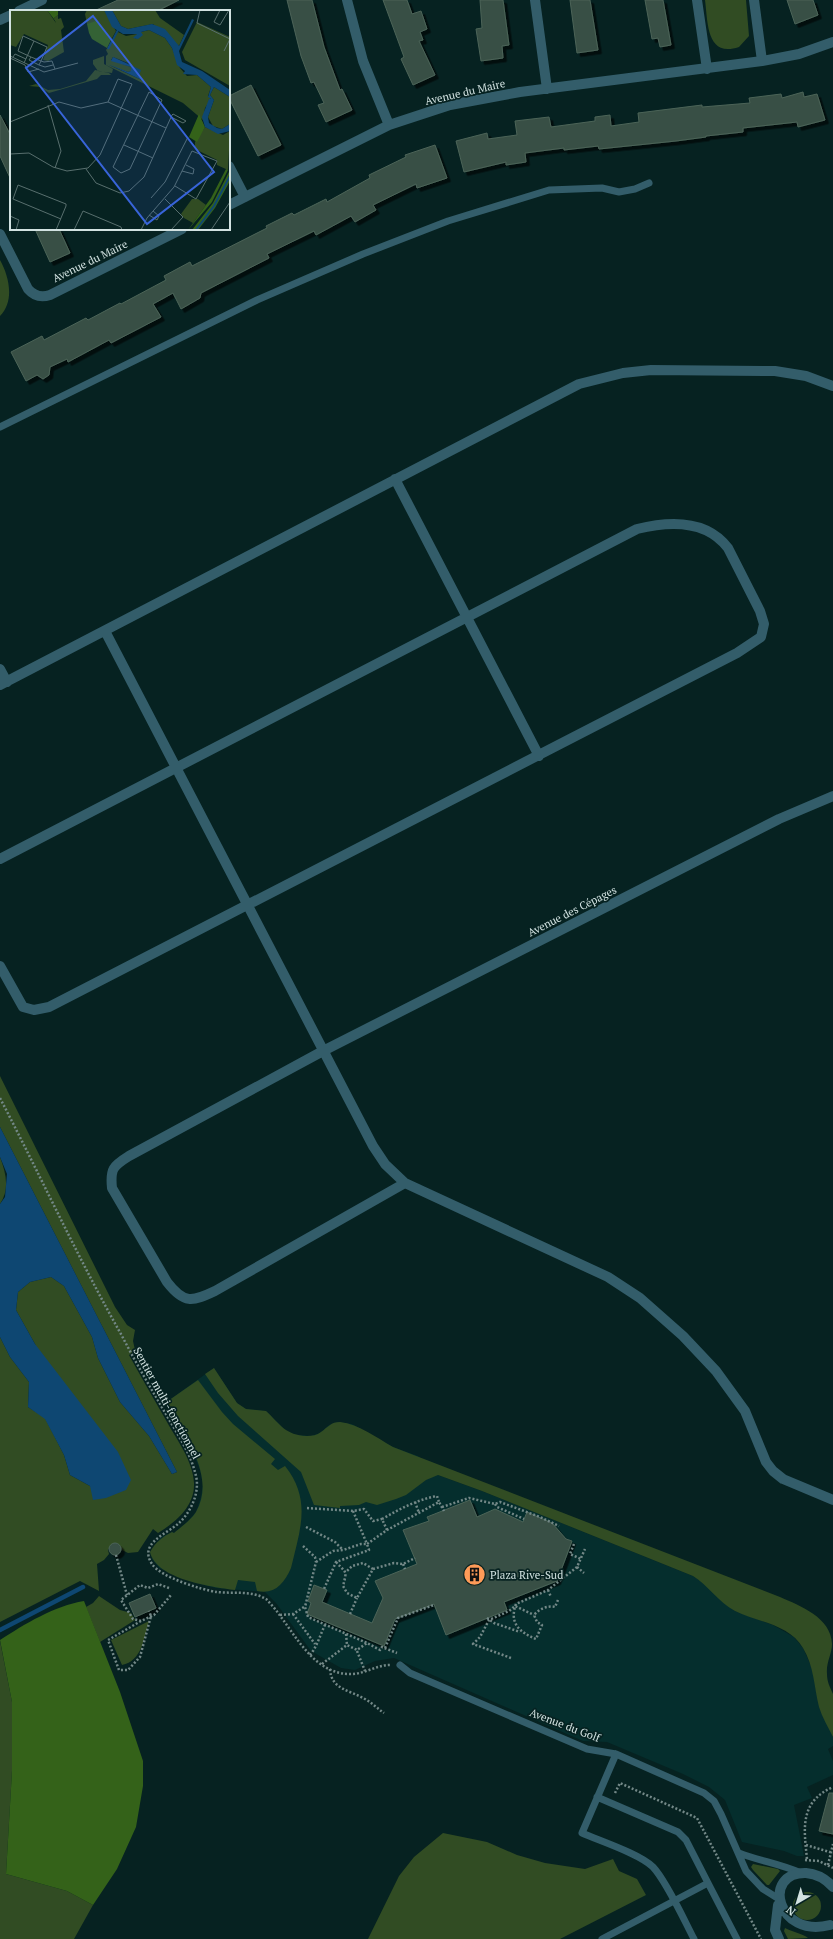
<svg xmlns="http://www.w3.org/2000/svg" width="833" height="1939" viewBox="0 0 833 1939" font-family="'PT Serif',serif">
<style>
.built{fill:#052e2d}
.green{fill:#314c23}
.forest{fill:#346219}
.water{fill:#0e4772}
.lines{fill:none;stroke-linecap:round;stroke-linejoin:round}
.stream{stroke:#0e4772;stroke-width:4.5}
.building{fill:#384f44;stroke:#4c6458;filter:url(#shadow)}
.path{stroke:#738887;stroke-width:2.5;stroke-dasharray:2 2;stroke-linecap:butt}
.service{stroke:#335d6a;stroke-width:7}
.minor{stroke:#335d6a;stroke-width:10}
.labels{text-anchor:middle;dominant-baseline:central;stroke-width:3.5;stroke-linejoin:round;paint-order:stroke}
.street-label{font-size:11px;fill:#d2e2e1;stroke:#062221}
.poi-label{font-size:11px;fill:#d2e2e1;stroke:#062221;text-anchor:start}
.inset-river{fill:none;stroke:#0e4772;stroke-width:2}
.inset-road{fill:none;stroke:#586f6e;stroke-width:1}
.view{fill:#3864d9;fill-opacity:0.15;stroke:#3864d9;stroke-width:2}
.inset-edge{fill:none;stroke:#d2e2e1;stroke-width:2}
</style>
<defs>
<filter id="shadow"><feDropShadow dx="3.5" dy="3.5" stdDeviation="0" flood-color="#0009"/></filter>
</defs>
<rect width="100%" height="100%" fill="#062221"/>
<path class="built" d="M214 1368 237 1403 246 1409 266 1411 286 1431 295 1435 311 1436 320 1433 329 1425 338 1422 352 1424 393 1447 418 1456 438 1475 482 1491 693 1576 703 1582 723 1602 735 1611 773 1625 794 1637 803 1648 812 1668 820 1709 833 1737V1746L828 1749 833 1761V1775L807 1787 812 1798 794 1805 804 1856H797L784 1851 742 1842 725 1800 709 1787 683 1774 607 1742 583 1741 394 1658 375 1661 355 1670 341 1668 311 1651 276 1603 265 1592 216 1588 192 1582 159 1568 152 1559 150 1552 161 1537 172 1532 174 1533 187 1522 196 1512 201 1497 203 1484 200 1470 191 1448 165 1403Z"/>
<path class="green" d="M705 0H746L749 36 739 47C706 58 708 22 705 0Z
M0 260C9 276 15 301 0 316Z
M0 1076 115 1307 127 1325 135 1330 133 1341 135 1350 129 1355C141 1377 154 1399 167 1422 177 1440 193 1461 194 1483 195 1506 176 1522 158 1533L153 1529 138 1552 128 1553 122 1550 120 1546 116 1543 111 1545 108 1550 109 1554 104 1560 97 1564 99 1591 80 1581 0 1622V1337L10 1357 29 1382 28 1407 45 1418 64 1455 70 1475 90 1486 106 1498 35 1344 16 1310 18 1292 30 1282 51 1277 64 1286 92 1337 98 1358 120 1402 149 1436 172 1474 177 1472 0 1127Z
M0 1157C6 1173 10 1189 0 1204Z
M214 1368 237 1403 246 1409 266 1411C281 1425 285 1435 307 1436 312 1436 317 1435 321 1432 328 1427 331 1422 340 1422 359 1424 377 1438 393 1447L780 1597C800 1606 831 1617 832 1644 832 1654 826 1662 827 1674 827 1682 830 1687 833 1694 833 1705 833 1725 833 1737 828 1727 822 1717 819 1707 814 1687 814 1666 803 1648 789 1624 757 1622 735 1611 718 1602 708 1585 693 1576L482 1491 438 1475 426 1480 406 1495 396 1499 377 1505 366 1502 359 1505 340 1506V1508L314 1505 301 1472 238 1416 218 1393 205 1374Z
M198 1380 222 1412 233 1424 275 1459 271 1464 278 1470 285 1466C312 1500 300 1530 291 1568 284 1584 274 1595 257 1591L255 1582 238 1580 235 1590C211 1587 156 1579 150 1552 156 1542 162 1537 172 1532L174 1533C181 1527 191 1520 196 1512 217 1475 183 1434 165 1403Z
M99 1596 120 1610 131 1613 135 1620 100 1642 86 1607 93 1603Z
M149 1621C144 1638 142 1661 122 1665L111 1640Z
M0 1641 12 1702V1771L6 1874 67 1891 93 1905 74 1939H0Z
M443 1833 487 1842 517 1855 545 1863 585 1869 613 1859 619 1871 637 1879 646 1895 560 1939H368L399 1876 414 1857Z
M753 1864 778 1869 780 1871 769 1885H767L753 1870 751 1867Z
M793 1906a14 14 0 1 1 28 0a14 14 0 1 1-28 0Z
M785 1928C791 1931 805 1935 808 1938L788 1939 784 1931Z"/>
<path class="forest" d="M84 1601 120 1692 143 1761V1786L136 1827 117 1869 93 1905 67 1891 6 1874 12 1771V1702L0 1640C25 1624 54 1606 84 1601Z"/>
<path class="water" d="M0 1127 177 1472 172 1474 149 1436 120 1402 98 1358 92 1337 64 1286 51 1277 30 1282 18 1292 16 1310 35 1344 118 1452 131 1480 126 1490 106 1498 93 1500 90 1486 70 1475 64 1455 45 1419 28 1407 29 1382 10 1357 0 1337V1204L5 1197 7 1174 0 1157Z"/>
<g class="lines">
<path class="stream" d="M0 1630 83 1587"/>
</g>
<path class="building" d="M118 0H179L157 11H94Z
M287 0H312L324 47 340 90 342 89 352 110 326 122 318 105 324 103 314 82 311 83 301 56Z
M383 0H407L412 14 421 11 427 29 420 32 423 40 419 41 435 75 413 85 401 59 404 57Z
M480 0H503L509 45 502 46 503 58 481 61 476 29 482 28Z
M570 0H590L598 50 577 53Z
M645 0H663L671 45 660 47 658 38 652 39Z
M787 0H813L818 15 795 24Z
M251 85 281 145 258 156 229 98V96Z
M803 92 804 97 817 94 825 120 798 127 797 122 743 128V132L706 136V137L676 141 599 149 598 146 564 150V148L525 153 526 162 506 165V162L464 172 456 141 487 133 488 139 517 135 515 121 549 117 551 127 595 121V117L610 115 611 126 639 122 638 113 702 105V107L750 103 749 98 781 94 782 98Z
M0 115 11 136V180L0 156Z
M435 145 447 178 417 188 416 184 373 205 376 210 355 222 351 216 316 235 314 231 267 254 269 258 201 293 200 298 181 309 173 293 153 304 161 317 111 343 109 340 68 362 67 359 50 367 49 375 43 379 37 375 26 381 11 352 42 336 44 340 86 318 88 320 120 303 121 304 166 280 164 276 190 262 192 266 267 228 266 226 292 213 294 215 326 199 327 202 370 178 369 175 406 157 405 155Z
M35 229H59L70 253 50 262Z
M470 1500 477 1517 495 1509 523 1522 527 1512 552 1523 566 1539 572 1541 557 1581 504 1602 507 1610 446 1635 434 1604 395 1619 384 1646 307 1614 311 1603 308 1601 314 1585 327 1590 322 1602 372 1623 383 1598 375 1581 417 1564 403 1530 429 1521 427 1517Z
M109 1549a6 6 0 1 1 12 0a6 6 0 1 1-12 0Z
M150 1594 156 1608 135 1617 129 1603Z
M829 1793H833V1834L819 1831Z"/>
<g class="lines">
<path class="path" d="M0 1098C41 1177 78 1258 122 1336 136 1363 152 1390 167 1416 178 1435 191 1454 196 1476 200 1492 191 1512 179 1523 167 1534 138 1543 152 1564 160 1577 202 1590 217 1592 234 1594 251 1590 266 1599 291 1623 308 1673 349 1674 363 1675 376 1665 390 1665
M415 1502 419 1513
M495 1504 497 1507 524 1519
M442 1507 469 1498 495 1504 500 1502 540 1517 559 1526
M307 1508 353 1511 364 1509 373 1521 382 1519
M353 1511 367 1544 387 1530 439 1502 444 1511
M306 1527 335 1542 343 1550
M387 1530 382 1519C400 1509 416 1500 437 1496L439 1502
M574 1544 570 1554 581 1559
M303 1546 315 1557 316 1562 305 1607 308 1617 367 1643
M116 1555 127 1595
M316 1562 333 1551 343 1550 361 1544H367L369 1550 336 1562 324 1589
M336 1562C347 1574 347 1570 343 1586L347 1593 357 1598 373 1569 363 1563 352 1566 346 1572
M403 1564 405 1569
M577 1567 584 1573
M373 1569 394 1563 403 1564 415 1558
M169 1588 158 1584 148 1588 140 1585 121 1600 133 1619 141 1621 154 1615 171 1595
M548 1590 551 1597
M558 1600 555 1607C548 1605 539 1609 534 1615L537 1622 542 1625 536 1639C519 1632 509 1623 516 1604L548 1590 577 1567 585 1549
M293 1614 315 1644
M350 1614 357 1598
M280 1615 293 1614 304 1607
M487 1618 494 1623 520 1632
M141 1621 108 1640 119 1670H128L140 1657 151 1616 149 1611
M346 1634 347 1645
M385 1648 398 1618 434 1605
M357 1651 365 1671
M310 1655C317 1647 320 1635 325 1625
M511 1658 473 1644 480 1637 489 1620 509 1611 515 1606 534 1615
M322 1664 347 1645 357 1650 367 1643 380 1650 382 1647 397 1653
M330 1669C331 1689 349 1690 363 1698 371 1702 377 1708 384 1713
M615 1793 620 1783 697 1818 761 1939
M806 1845 833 1853
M807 1859C804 1829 799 1802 833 1787
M805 1860 819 1861 833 1868
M828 1865 833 1844"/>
<path class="service" d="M0 427 257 300 363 254 448 221 549 190 602 188 619 192 635 189 649 183
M400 1665 410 1673 587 1749 616 1754 704 1793 714 1801 721 1814 746 1871 763 1889 779 1899
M616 1754 582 1833C600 1841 640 1854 653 1867 667 1882 684 1920 694 1939
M597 1797 678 1832 686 1840 708 1883
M739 1853C760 1861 781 1864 801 1873
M602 1939 708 1883 737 1939"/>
<path class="minor" d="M347 0 363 61 389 125
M535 0 547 89
M697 0 707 69
M754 0 762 61
M19 11 42 0
M0 20 11 15
M229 166 245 197
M229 205 389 125 450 105 520 92 762 61 799 54 833 42
M0 234 28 289C34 296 41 298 50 295L182 229
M395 479 539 756
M105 631 373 1146 385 1164 405 1183 608 1277 640 1298 683 1336 716 1371 745 1411 766 1462 773 1471 783 1479 833 1500
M0 669 7 682
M0 685 579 384 623 373 651 370 775 371 806 376 833 386
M0 859 637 529C669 521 706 519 728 548L760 611 764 624 761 637 737 653 49 1007 34 1010 23 1007 0 966
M405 1183 215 1291C192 1302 184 1304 167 1282L112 1188C110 1169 113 1166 129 1156L323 1051 779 819 833 796
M778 1905 775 1930 779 1939
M830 1925C777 1939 761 1872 806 1873 817 1874 826 1879 833 1887"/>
</g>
<defs>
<symbol id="building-disc" viewBox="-11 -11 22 22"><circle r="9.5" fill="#fe9b58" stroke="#062221"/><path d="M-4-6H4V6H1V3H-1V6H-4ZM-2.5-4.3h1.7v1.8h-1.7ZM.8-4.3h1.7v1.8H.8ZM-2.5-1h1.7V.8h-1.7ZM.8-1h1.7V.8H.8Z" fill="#111"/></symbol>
</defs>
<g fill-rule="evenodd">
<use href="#building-disc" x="462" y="1562" width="25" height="25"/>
</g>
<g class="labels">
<g class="street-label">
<text transform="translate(465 92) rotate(-13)">Avenue du Maire</text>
<text transform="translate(90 261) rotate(-26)">Avenue du Maire</text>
<text transform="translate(572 911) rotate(-27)">Avenue des Cépages</text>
<text transform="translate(167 1403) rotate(61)">Sentier multi-fonctionnel</text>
<text transform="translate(565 1725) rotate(21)">Avenue du Golf</text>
</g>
<g class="poi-label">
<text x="490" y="1575">Plaza Rive-Sud</text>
</g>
</g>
<g transform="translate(10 10)">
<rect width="220" height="220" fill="#062221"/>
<path d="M0 0H37L46 13 44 8 48 5V9L51 8 54 17 51 20 54 42 38 51 33 50 38 35 14 24 6 37 0 35ZM77 0H94L106 21 101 30 92 20 77 14 75 4ZM102 0H145L150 8 174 25 169 36 143 14 118 19 111 16ZM187 12 220 27V76L175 50 172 42ZM139 20 155 28 162 38 170 58 177 66 187 65 201 77 198 86 201 89 195 98 193 110 173 93 96 55V46L98 44 96 40 108 22 116 26 127 24 125 29 131 22ZM103 47 118 53 130 62 129 66 134 71 99 55 118 62 121 61V57L101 50ZM94 46V54L103 59 102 63 88 61 83 54V50ZM85 60 99 63 101 65H91L87 69 39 83 30 77 19 76 26 74 38 80 50 79 76 71ZM204 77 220 87V114L212 119 203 116 198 107 204 90 200 85ZM195 117 213 125 220 121 218 160 207 155V150L185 139V132ZM182 189H188L196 195 183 213 174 208 171 204Z" fill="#314c23" fill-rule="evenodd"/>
<path d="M37 0H48V5L44 8 47 13ZM86 11 101 30 97 38 82 29 79 23 77 14ZM189 104 195 117 187 132 179 127ZM216 159 218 160 202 192 178 220 201 188ZM220 160 218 170 220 167V171L205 198 188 220H182L203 193Z" fill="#346219"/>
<path d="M94 0H102L111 16 118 19 142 14 155 19 169 36 182 9 184 10 169 41 172 52 192 61 220 80V87L204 77 200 85 204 90 198 107 199 113 207 118 212 119 220 114V121L208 124 195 117 192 107 199 89H201L198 87 201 77 187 65 173 64 175 61 167 55 162 38 155 28 139 20 131 22 133 25 128 29 123 28 127 24H113L102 17ZM103 47 131 60 129 66 134 71 98 54 118 62 121 61V57L101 51Z" fill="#0e4772"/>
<path class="inset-river" d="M98 39 108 20M186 220 204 196 220 166"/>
<path class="inset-road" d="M190 0 187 13 220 29 214 41M210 0 204 12 210 15 219 0M0 46 34 62 68 53M3 47 5 44 16 49M21 47 19 50 29 55 31 51 37 37 13 26 8 41 21 47 31 51 34 52 42 51 45 59M0 48 15 55 18 62 29 59M14 53 24 31M29 55 35 57 43 55M139 82 152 90 120 159 111 163 103 157ZM38 95 51 141 45 158M0 112 49 92 71 98 98 92 156 118M114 135 143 148M0 144 19 143 43 157 57 161 78 158 90 145 122 74 108 69 98 92M76 159 86 173 110 183 119 181 134 167 162 105 163 104 176 111 173 113 161 107M172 161 183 164 184 159 176 155M141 188 155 172 178 127M155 189 173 207 161 220M139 205 147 210 149 206 143 201M0 206 9 210 6 220M46 220 56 196V194L8 175 3 189 51 209M64 220 73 201 111 217 112 220M131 220 137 208 164 177 182 141 207 151 186 189 165 176M201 220 220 192"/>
<path class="view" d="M83 6 204 162 137 214 16 58Z"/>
<rect width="220" height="220" class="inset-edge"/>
</g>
<g transform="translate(797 1903) rotate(218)" stroke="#062221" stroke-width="3" paint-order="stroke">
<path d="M0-3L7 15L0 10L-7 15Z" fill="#d2e2e1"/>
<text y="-6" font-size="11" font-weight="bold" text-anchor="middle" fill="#d2e2e1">N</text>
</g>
</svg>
